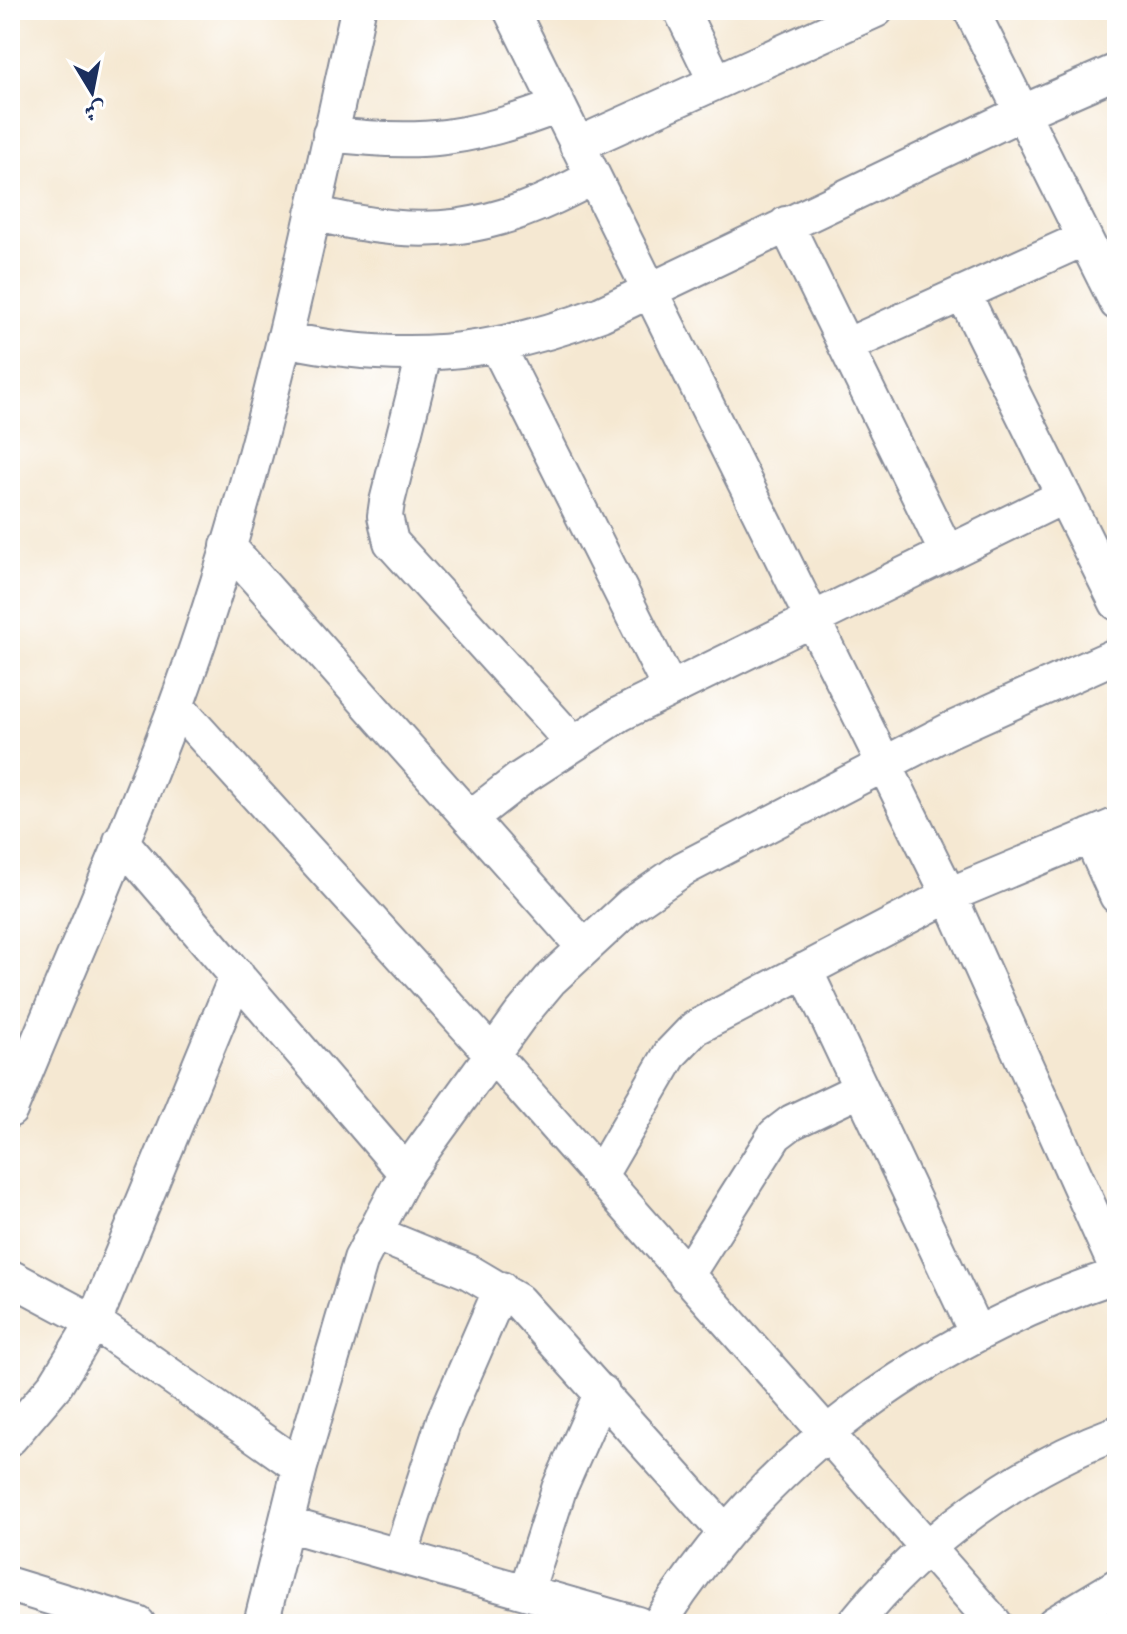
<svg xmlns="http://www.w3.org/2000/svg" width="1127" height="1634" viewBox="0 0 1127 1634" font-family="'Sorts Mill Goudy',Amiri,serif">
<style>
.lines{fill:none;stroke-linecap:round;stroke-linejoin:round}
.minor-casing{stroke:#888c98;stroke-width:38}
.minor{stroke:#fff;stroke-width:34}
</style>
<rect width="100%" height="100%" fill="#fff"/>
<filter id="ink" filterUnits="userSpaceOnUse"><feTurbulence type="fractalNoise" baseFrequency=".0125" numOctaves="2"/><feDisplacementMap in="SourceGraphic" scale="16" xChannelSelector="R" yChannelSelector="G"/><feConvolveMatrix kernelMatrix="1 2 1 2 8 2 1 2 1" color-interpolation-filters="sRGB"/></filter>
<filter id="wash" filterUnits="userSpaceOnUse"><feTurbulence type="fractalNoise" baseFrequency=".006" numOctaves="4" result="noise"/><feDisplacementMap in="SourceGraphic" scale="32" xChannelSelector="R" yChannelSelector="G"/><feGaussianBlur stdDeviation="1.8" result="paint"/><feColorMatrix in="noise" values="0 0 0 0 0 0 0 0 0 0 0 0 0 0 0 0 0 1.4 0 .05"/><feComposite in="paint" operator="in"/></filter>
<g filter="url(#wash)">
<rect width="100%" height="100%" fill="#f5e8d2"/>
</g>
<g filter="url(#ink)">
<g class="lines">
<defs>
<path id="minor" d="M511 10 949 895 1117 1269
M681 10 716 82
M971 10 1117 303
M330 134C421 146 473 139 558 106
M577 145 876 10
M313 213C426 241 491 233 593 177
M786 224 947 553
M963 293 1117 603
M284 339C400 364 490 356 601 314L1021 113 1117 71
M846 346 1083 239
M498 347 670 689
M424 355 387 502 385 516 391 542 573 743
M228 546 583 946
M176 706 492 1054 995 1624
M470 818 520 779 620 714 1064 496
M1090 836 1117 896
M121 841 406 1173
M805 970 976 1332
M10 1110C65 975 125 842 176 706 259 481 307 244 358 10
M599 1177 671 1053 695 1028 949 895 1117 825
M374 1233 469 1272 518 1301 725 1532
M686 1276 775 1135 792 1122 861 1089
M10 1277 94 1322 300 1467
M10 1438 56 1384 94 1322 237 975
M286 1524 638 1624
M400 1556 444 1420 501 1289
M10 1585 138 1624
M526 1592 559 1489 602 1392
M261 1624 300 1467 361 1259 406 1173 520 1016 550 980 631 905 683 869 950 730 1117 655
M659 1624C767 1453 927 1339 1117 1275
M854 1624C921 1541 1017 1470 1117 1433
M1054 1624 1117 1586"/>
</defs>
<use href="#minor" class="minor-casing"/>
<use href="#minor" class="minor"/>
</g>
</g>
<rect width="1127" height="1634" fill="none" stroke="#fff" stroke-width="40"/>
<g transform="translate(92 92) rotate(170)" stroke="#ffffff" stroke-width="6" paint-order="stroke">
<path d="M0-6L14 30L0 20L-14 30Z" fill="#1b2f5e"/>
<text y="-12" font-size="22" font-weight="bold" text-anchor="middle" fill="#1b2f5e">ش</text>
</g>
</svg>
